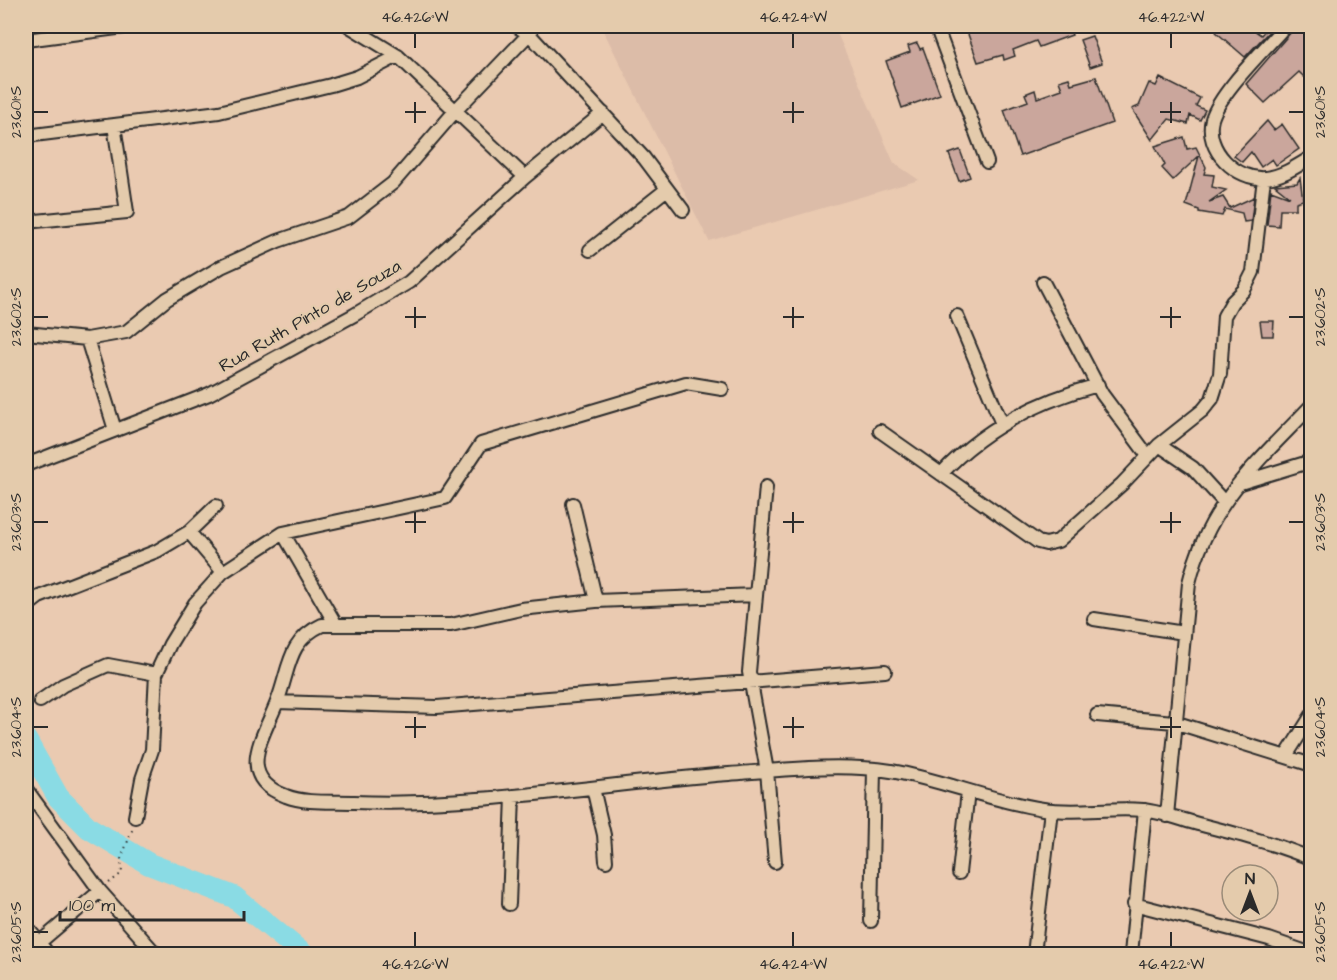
<svg xmlns="http://www.w3.org/2000/svg" width="1337" height="980" viewBox="0 0 1337 980" font-family="'Architects Daughter',sans-serif">
<style>
.built{fill:#dcbca8}
.lines{fill:none;stroke-linecap:round;stroke-linejoin:round}
.river{stroke:#8adbe4;stroke-width:22}
.building{fill:#caa69c;stroke:#2b2b2b;stroke-width:1.5}
.minor-casing{stroke:#2b2b2b;stroke-width:16}
.path{stroke:#2b2b2b;stroke-width:2;stroke-dasharray:1.5 4.5;stroke-linecap:butt}
.minor{stroke:#e4cbac;stroke-width:12}
.ticks{fill:none;stroke:#2b2b2b;stroke-width:2}
.labels{text-anchor:middle;dominant-baseline:central;stroke-width:4.5;stroke-linejoin:round;paint-order:stroke}
.street-label{font-size:18px;fill:#2b2b2b;stroke:#e4cbac}
.neatline{fill:none;stroke:#2b2b2b;stroke-width:2}
.ticks-label{font-size:15px;text-anchor:middle;fill:#2b2b2b}
</style>
<rect width="100%" height="100%" fill="#eacab1"/>
<filter id="ink" filterUnits="userSpaceOnUse"><feTurbulence type="fractalNoise" baseFrequency=".0167" numOctaves="2"/><feDisplacementMap in="SourceGraphic" scale="12" xChannelSelector="R" yChannelSelector="G"/><feConvolveMatrix kernelMatrix="1 2 1 2 8 2 1 2 1" color-interpolation-filters="sRGB"/></filter>
<g filter="url(#ink)">
<path class="built" d="M601 26H834L894 163 919 180 709 241Z"/>
<g class="lines">
<path class="river" d="M26 740 58 797 89 828 149 864 234 897 303 954"/>
</g>
<path class="building" d="M965 26H1069L1072 35 1039 47 1036 41 1013 50 1015 56 1004 60 1003 55 978 62Z
M1221 26H1248L1261 35 1269 26H1274L1245 57 1216 32Z
M1293 26H1311V69L1304 77 1299 72 1265 103 1246 84 1291 32Z
M1092 36 1102 63 1090 67 1080 40Z
M917 43 920 49 923 48 940 94 902 108 886 61 910 52 908 46Z
M1096 77 1112 123 1020 156 1004 110 1028 101 1025 94 1035 90 1037 98 1062 89 1059 81 1069 78 1071 84Z
M1160 78 1200 98 1196 106 1205 110 1200 120 1190 115 1188 124 1169 119 1152 140 1132 109 1139 106 1149 83 1156 86Z
M1267 121 1274 130 1282 124 1299 149 1276 165 1272 159 1261 167 1251 152 1242 162 1234 156Z
M1184 137 1187 149 1196 147 1206 167 1204 174 1214 175 1212 187 1226 190 1209 202 1223 197 1230 208 1254 197 1251 221 1244 222 1242 213 1225 209 1222 216 1199 212V210L1186 205 1199 156 1173 180 1162 168 1165 165 1155 146Z
M960 150 970 177 959 181 949 154Z
M1300 178 1303 200 1296 202V209H1280L1279 226 1267 225 1271 190 1290 197 1275 185 1297 183Z
M1260 321H1274L1273 336H1262Z"/>
<g class="lines">
<defs>
<path id="minor" d="M349 26 398 56 525 177
M516 26 529 34
M936 26 987 162
M1285 26C1265 49 1220 92 1212 119 1204 149 1236 181 1266 178 1283 176 1297 166 1312 157
M26 40 132 26
M26 136 219 112 331 85 357 77 398 56
M26 222 127 212 114 125
M590 250 667 189
M1043 282 1102 394 1148 456
M957 316 1002 424
M26 333 87 339 126 332 167 299 221 267 278 241 349 217 393 183 457 109 529 34 644 158 683 210
M87 339 115 430
M880 431 1038 542 1046 544 1058 541 1122 484 1159 445 1203 410 1212 399 1220 374 1224 316 1232 302 1244 290 1253 272 1264 178
M1159 445 1193 468 1224 502
M26 465 209 394 354 315 409 282 525 177 603 113
M941 474C984 428 1037 401 1098 385
M1240 483 1312 461
M766 487 749 672 767 771 775 862
M573 504 596 601
M189 532 223 572
M283 533 336 625
M756 595 596 601 521 609 451 625H322C287 641 290 669 277 702 264 736 234 777 286 796 306 804 333 801 354 802 480 807 604 783 729 774 781 770 839 763 891 771 943 780 991 801 1043 809 1076 814 1110 807 1143 810 1161 812 1180 819 1198 824 1237 834 1274 843 1312 859
M26 607 39 597 157 551 189 532 216 506
M1094 619 1184 633
M40 701 63 685 108 665 156 674
M277 702 437 707 885 671
M1097 715 1174 722 1312 765
M1286 756 1312 715
M593 788 604 835 606 861
M26 789 100 891 156 954
M1167 816 1189 583C1208 503 1258 462 1312 405
M135 817 142 779 152 750 156 674 170 644 195 603 223 572 283 533 445 498 481 444 686 383 722 389
M959 873 968 791
M509 904 513 796
M1134 904 1269 939 1312 954
M871 921 874 769
M26 926 48 954
M26 954 100 891
M1034 954 1051 810
M1131 954 1145 810"/>
</defs>
<use href="#minor" class="minor-casing"/>
<path class="path" d="M109 883 122 873 121 859 133 828"/>
<use href="#minor" class="minor"/>
</g>
</g>
<path class="ticks" d="M415 33V48M793 33V48M1171 33V48M415 102V123M793 102V123M1171 102V123M33 112H48M405 112H426M783 112H804M1160 112H1181M1289 112H1304M415 307V328M793 307V328M1171 307V328M33 317H48M405 317H426M783 317H804M1160 317H1181M1289 317H1304M415 512V533M793 512V533M1171 512V533M33 522H48M405 522H426M783 522H804M1160 522H1181M1289 522H1304M415 717V738M793 717V738M1171 717V738M33 727H48M405 727H426M783 727H804M1160 727H1181M1289 727H1304M33 932H48M415 932V947M793 932V947M1171 932V947M1289 932H1304"/>
<g class="labels">
<g class="street-label">
<text transform="translate(310 316) rotate(-30)">Rua Ruth Pinto de Souza</text>
</g>
</g>
<rect width="1337" height="980" fill="none" stroke="#e4cbac" stroke-width="66"/>
<g transform="translate(1250 893)"><circle r="28" fill="#e4cbac" stroke="#9a8b78" stroke-width="1.5"/>
<path d="M0-4.5L10 22L0 15L-10 22Z" fill="#2b2b2b"/>
<text y="-9" font-size="16" font-weight="bold" text-anchor="middle" fill="#2b2b2b">N</text>
</g>
<path d="M60 911v9h184v-9" fill="none" stroke="#2b2b2b" stroke-width="3"/>
<text x="69" y="911" font-size="18" fill="#2b2b2b" stroke="#e4cbac" stroke-width="4.5" paint-order="stroke">100 m</text>
<rect x="33" y="33" width="1271" height="914" class="neatline"/>
<g class="ticks-label">
<text x="415" y="22">46.426°W</text>
<text x="793" y="22">46.424°W</text>
<text x="1171" y="22">46.422°W</text>
<text transform="translate(16 112) rotate(-90)" y="5">23.601°S</text>
<text transform="translate(1320 112) rotate(-90)" y="5">23.601°S</text>
<text transform="translate(16 317) rotate(-90)" y="5">23.602°S</text>
<text transform="translate(1320 317) rotate(-90)" y="5">23.602°S</text>
<text transform="translate(16 522) rotate(-90)" y="5">23.603°S</text>
<text transform="translate(1320 522) rotate(-90)" y="5">23.603°S</text>
<text transform="translate(16 727) rotate(-90)" y="5">23.604°S</text>
<text transform="translate(1320 727) rotate(-90)" y="5">23.604°S</text>
<text transform="translate(16 932) rotate(-90)" y="5">23.605°S</text>
<text transform="translate(1320 932) rotate(-90)" y="5">23.605°S</text>
<text x="415" y="969">46.426°W</text>
<text x="793" y="969">46.424°W</text>
<text x="1171" y="969">46.422°W</text>
</g>
</svg>
